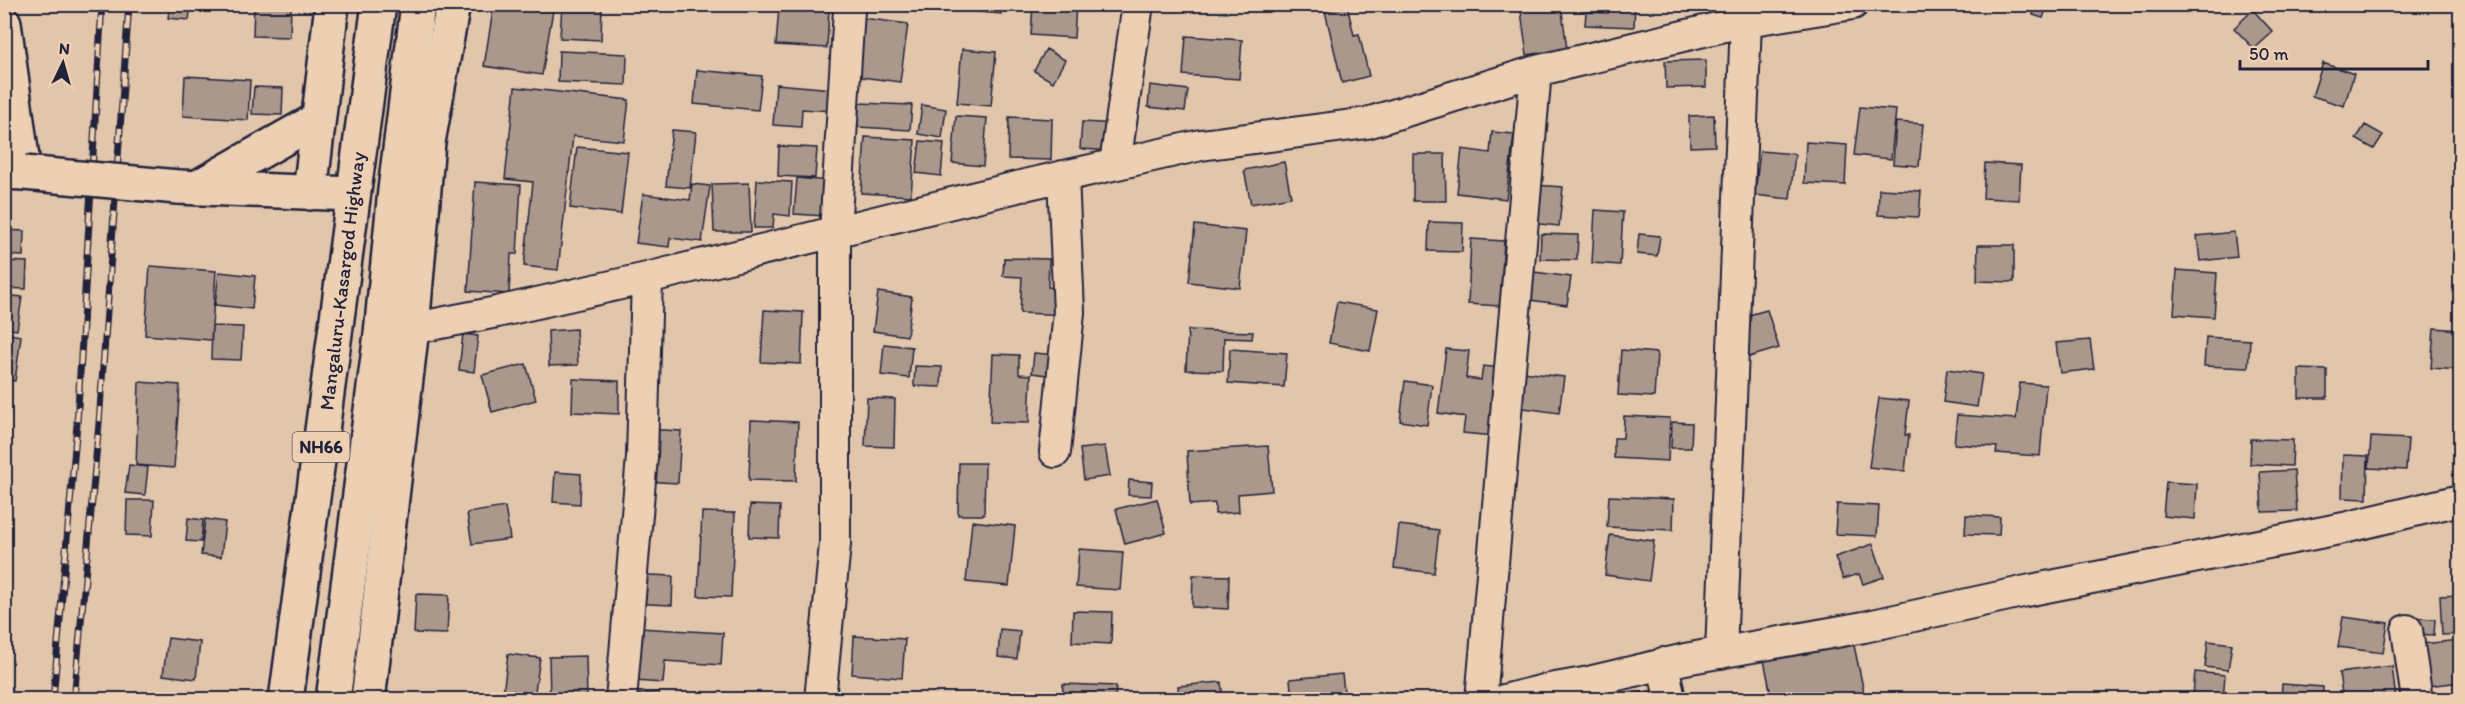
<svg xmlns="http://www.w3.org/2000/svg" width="2465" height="704" viewBox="0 0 2465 704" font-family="Itim,sans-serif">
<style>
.building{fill:#ab988c;stroke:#22223b;stroke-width:1.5}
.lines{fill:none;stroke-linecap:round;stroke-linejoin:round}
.street-casing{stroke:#22223b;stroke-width:34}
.secondary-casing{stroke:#22223b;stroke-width:38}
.highway-casing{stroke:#22223b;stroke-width:38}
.street{stroke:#edd0b3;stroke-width:30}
.secondary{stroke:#edd0b3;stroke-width:33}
.highway{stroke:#edd0b3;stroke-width:33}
.rail-casing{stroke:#22223b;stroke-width:7}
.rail{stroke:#edd0b3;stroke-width:4.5;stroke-dasharray:14;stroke-linecap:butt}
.secondary-bridge-casing{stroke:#22223b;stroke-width:38;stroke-linecap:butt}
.secondary-bridge{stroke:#edd0b3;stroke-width:33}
.labels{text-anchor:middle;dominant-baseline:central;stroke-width:6;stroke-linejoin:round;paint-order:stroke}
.shield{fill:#edd0b3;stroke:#5f565f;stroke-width:1.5}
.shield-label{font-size:18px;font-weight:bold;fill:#22223b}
.street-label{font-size:20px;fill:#22223b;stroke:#edd0b3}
</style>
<rect width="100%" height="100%" fill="#e1c6ac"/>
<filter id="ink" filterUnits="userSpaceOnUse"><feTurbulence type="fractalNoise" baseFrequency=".0167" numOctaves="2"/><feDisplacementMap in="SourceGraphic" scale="12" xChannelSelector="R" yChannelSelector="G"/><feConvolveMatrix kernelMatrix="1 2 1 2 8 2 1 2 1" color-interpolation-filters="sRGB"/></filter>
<g filter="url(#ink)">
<path class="building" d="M170 4H191L189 20 168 18Z
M254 4H291L290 37 253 36Z
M494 4H554L542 75 484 66Z
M562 4H602L601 40 560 38Z
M970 4H1002L1001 14 969 11Z
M1033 4H1076L1074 38 1031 35Z
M1520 4H1561L1567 49 1527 55Z
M1608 4H1635L1634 27 1585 25 1586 12 1608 13Z
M2036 4H2048L2043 18 2033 15Z
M1347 6 1354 35 1359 34 1369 76 1342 83 1325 11Z
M779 7 829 9 827 48 776 45Z
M2253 10 2273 32 2254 49 2234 28Z
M862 18 908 24 900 82 854 76Z
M1186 36 1242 40 1239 79 1183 75Z
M962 49 996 52 991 106 957 103Z
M1046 49 1065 60 1053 82 1034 71Z
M559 51 627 54 626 85 558 82Z
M1706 60V87L1666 88 1665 61Z
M2323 63 2354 74 2344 106 2312 96Z
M697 70 762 76 758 110 694 104Z
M185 76 250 80 248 120 183 116Z
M776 84 833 89 831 111 802 109 801 127 773 125Z
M1150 85 1188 90 1185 111 1148 107Z
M254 87 283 88 282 115 252 114Z
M515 87 629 100 624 141 573 136 558 270 524 266 533 182 505 179Z
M859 103 912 105 910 130 858 127Z
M922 105 946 109 942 138 918 134Z
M1860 107 1896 110 1891 159 1854 155Z
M1714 115 1715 146 1690 147 1689 116Z
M956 116 987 118 983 166 952 163Z
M1009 117 1052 119 1051 160 1008 159Z
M1082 122 1118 124 1117 151 1080 149Z
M1896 122 1923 124 1919 166 1893 164Z
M2365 125 2383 135 2374 149 2356 139Z
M672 130 696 132 690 188 666 186Z
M1492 132 1514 134 1506 199 1457 193 1462 149 1490 153Z
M865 137 915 140 911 196 861 193Z
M920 141 944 143 941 176 916 173Z
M1806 142 1847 145 1845 185 1804 183Z
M779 146 817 148 815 178 778 176Z
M577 147 628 152 621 214 570 208Z
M1760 151 1795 154 1790 199 1755 195Z
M1413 154H1445L1446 201H1413Z
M1284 162 1291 197 1251 204 1244 170Z
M1985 163 2021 165 2019 200 1983 198Z
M797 178 828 181 825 216 794 214Z
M757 180 792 182 790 216 774 214 773 228H754Z
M475 182 521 185 517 254H511L509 294 468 291Z
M749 183 751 232H714L712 184Z
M692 184 710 186 702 242 670 238 669 247 636 243 643 194 690 200Z
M1534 185 1563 187 1559 226 1530 223Z
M1879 189 1921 191 1919 217 1878 215Z
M1595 210 1623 212 1620 265 1592 263Z
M1429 222 1463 223 1462 252 1428 251Z
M1195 225 1246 231 1240 288 1189 282Z
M4 230 24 231 23 256 4 255Z
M2234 232 2237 257 2200 261 2197 236Z
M1541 234 1578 235 1577 260 1540 259Z
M1639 234 1660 236 1657 256 1637 254Z
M1471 239 1504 241 1500 306 1468 304Z
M1978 245H2014V282L1977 281Z
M1004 258 1049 259 1048 287 1072 288V315L1020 313 1022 277 1003 276Z
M4 261 27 262 26 289 4 288Z
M150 266 216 271 211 340 145 335Z
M2177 270 2217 273 2214 317 2174 314Z
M219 272 255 276 252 309 215 305Z
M1534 272 1571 277 1567 305 1530 300Z
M878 292 912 297 907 336 873 331Z
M4 295 22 297 17 330 4 328Z
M1337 302 1378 309 1370 351 1329 343Z
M764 310 803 312 801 364 761 362Z
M1767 310 1779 348 1749 357 1738 318Z
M212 326 243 327 241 360 211 359Z
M2434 328 2460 330V370L2431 368Z
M576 329 578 365 549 366 548 331Z
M1188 330 1253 332 1252 339 1224 338 1223 371 1186 370Z
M4 333 21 336 15 381 5 380 7 367 4 366Z
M463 334 478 336 474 372 459 370Z
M2206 337 2250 340 2248 368 2204 366Z
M2090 340 2094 369 2060 373 2056 343Z
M884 344 912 347 909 378 881 375Z
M1230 349 1287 353 1284 387 1228 383Z
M1446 349 1469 351 1466 378 1481 380 1483 366 1500 368 1493 436 1463 433 1465 417 1438 413Z
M1621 350 1657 353 1654 397 1618 395Z
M1034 353 1057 355 1055 376 1032 373Z
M993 354 1019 355V374L1031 375 1029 423 990 422Z
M526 364 536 400 492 412 482 375Z
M915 366 942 367 941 387 914 386Z
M1947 369 1982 374 1977 407 1943 402Z
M2299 369 2327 370V398H2299Z
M1515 371 1564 377 1559 413 1510 406Z
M573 379 619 381V414L572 412Z
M1405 381 1432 385 1427 425 1400 421Z
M139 382 180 385 174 468 136 465Z
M2020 383 2046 385 2040 456 1996 453 1997 447 1954 444 1957 415 2016 419Z
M867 398 895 399 894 447 865 446Z
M1879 398 1909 401 1905 435H1909L1905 471 1869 467Z
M1624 416 1670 418 1668 461 1614 458V438H1623Z
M751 420 798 422 796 481 749 480Z
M1672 422 1692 423 1691 448H1671Z
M644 429 681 431 678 483 641 481Z
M2371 437 2408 439 2406 470 2369 468Z
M2251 439 2293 440 2292 466 2250 464Z
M1105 446 1110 476 1084 480 1080 449Z
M1268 446 1272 491 1238 494 1239 512 1215 514V503L1190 505 1187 451Z
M2343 455 2368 456 2367 499 2342 498Z
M959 463H985L984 515H958Z
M129 465 148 467 145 495 125 493Z
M2294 470 2297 511 2262 512 2260 472Z
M555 472 581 474 580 504 553 502Z
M1129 480 1152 482 1151 496 1128 495Z
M2166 482 2197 484 2195 519 2163 516Z
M1609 496 1674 499 1673 530 1607 527Z
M1157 499 1166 533 1125 544 1116 509Z
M127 500H154L152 536 126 535Z
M1837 504 1879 506 1877 536 1835 534Z
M750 505 780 506 779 538 749 537Z
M505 507 510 539 472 544 467 513Z
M702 512 735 513 731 597 698 596Z
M1966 515 2000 517 1999 535 1965 534Z
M188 518 203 520 201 542 186 541Z
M205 519 225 522 221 557 201 555Z
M972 521 1015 526 1009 586 966 582Z
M1399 525 1439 530 1434 573 1394 568Z
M1610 535 1654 541 1649 581 1605 575Z
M1873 544 1884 577 1863 584 1859 574 1843 579 1835 557Z
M1079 549 1123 552 1120 590 1076 587Z
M626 574 673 576 672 605 625 603Z
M1193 575 1229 576 1228 609 1192 607Z
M416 594 449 595 447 634 414 633Z
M2460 595V634L2442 635 2440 596Z
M1073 611 1112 612 1111 644 1072 642Z
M2343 617 2388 623 2383 653 2338 647Z
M2414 618 2435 619 2434 635 2413 634Z
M639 628 723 633 721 665 665 661 663 683 635 681Z
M1000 629 1020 631 1017 659 998 657Z
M854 636 905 639 902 678 852 674Z
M1852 636 1865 697 1854 700H1772L1763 655Z
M168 638 200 642 196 679 163 675Z
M2459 640 2460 682 2428 686 2423 644Z
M2208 641 2232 644 2228 670 2205 667Z
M508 654 540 658 534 698 503 694Z
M586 656 587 700H550L549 657Z
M2392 666 2396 700H2343L2339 673Z
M2195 672 2225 675 2223 700H2179V694L2193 695Z
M1342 674 1345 700H1292L1290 679Z
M1221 682 1223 697 1250 695V700H1179L1178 686Z
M1063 684 1116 686 1115 700H1062Z
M2282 684 2323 687 2322 700H2281Z
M1653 690 1654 700H1607Z
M659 692 660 700H640L639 694Z
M2453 695V700H2432L2431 698Z"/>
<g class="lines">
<defs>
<path id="street" d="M1115 164 1138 4
M390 333 497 312 647 278 1029 184 1201 145 1367 123 1536 71 1746 21 1853 4
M1055 452 1069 312 1063 176
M2407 630 2417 700
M1721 653 1746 21
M1663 663 1670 700
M621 700 642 457 647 278
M820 700 835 544V232L849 10
M1481 700 1536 71
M1504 700 1544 690 1584 683 1685 659 1864 627 2031 590 2344 528 2460 500"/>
<path id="secondary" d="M4 23 24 173 4 172
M416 162 428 142 453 4
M178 187 353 194
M196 188 318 119
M310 193 332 4
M368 700 412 328 428 142"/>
<path id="highway" d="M286 700 379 4
M333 700 381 334 395 190 418 4"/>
</defs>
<use href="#street" class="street-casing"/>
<use href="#secondary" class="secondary-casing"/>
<use href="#highway" class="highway-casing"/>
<use href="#street" class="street"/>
<use href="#secondary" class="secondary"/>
<use href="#highway" class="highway"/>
<defs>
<path id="rail" d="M53 700 77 424 102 4
M74 700 99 423 129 4"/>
</defs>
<use href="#rail" class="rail-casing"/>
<use href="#rail" class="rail"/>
<defs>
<path id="secondary-bridge" d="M24 173 178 187"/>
</defs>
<use href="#secondary-bridge" class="secondary-bridge-casing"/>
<use href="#secondary-bridge" class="secondary-bridge"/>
</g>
</g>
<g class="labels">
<rect class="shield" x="292.5" y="432" width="57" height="30" rx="4.5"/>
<g class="shield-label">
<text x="321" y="447">NH66</text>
</g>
<g class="street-label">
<text transform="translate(342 281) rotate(-83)">Mangaluru-Kasargod Highway</text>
</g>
</g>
<rect width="2465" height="704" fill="none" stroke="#edd0b3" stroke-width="24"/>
<rect x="12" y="12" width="2441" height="680" fill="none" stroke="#22223b" stroke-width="2" filter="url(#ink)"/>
<g transform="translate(63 63) rotate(5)" stroke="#edd0b3" stroke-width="4.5" paint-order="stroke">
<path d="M0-4.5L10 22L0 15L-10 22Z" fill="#22223b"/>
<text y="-9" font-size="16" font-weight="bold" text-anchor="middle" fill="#22223b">N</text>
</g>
<path d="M2240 60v9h188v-9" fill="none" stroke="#22223b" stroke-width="3"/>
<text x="2249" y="60" font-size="18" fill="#22223b" stroke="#edd0b3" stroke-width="4.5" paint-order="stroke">50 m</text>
</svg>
